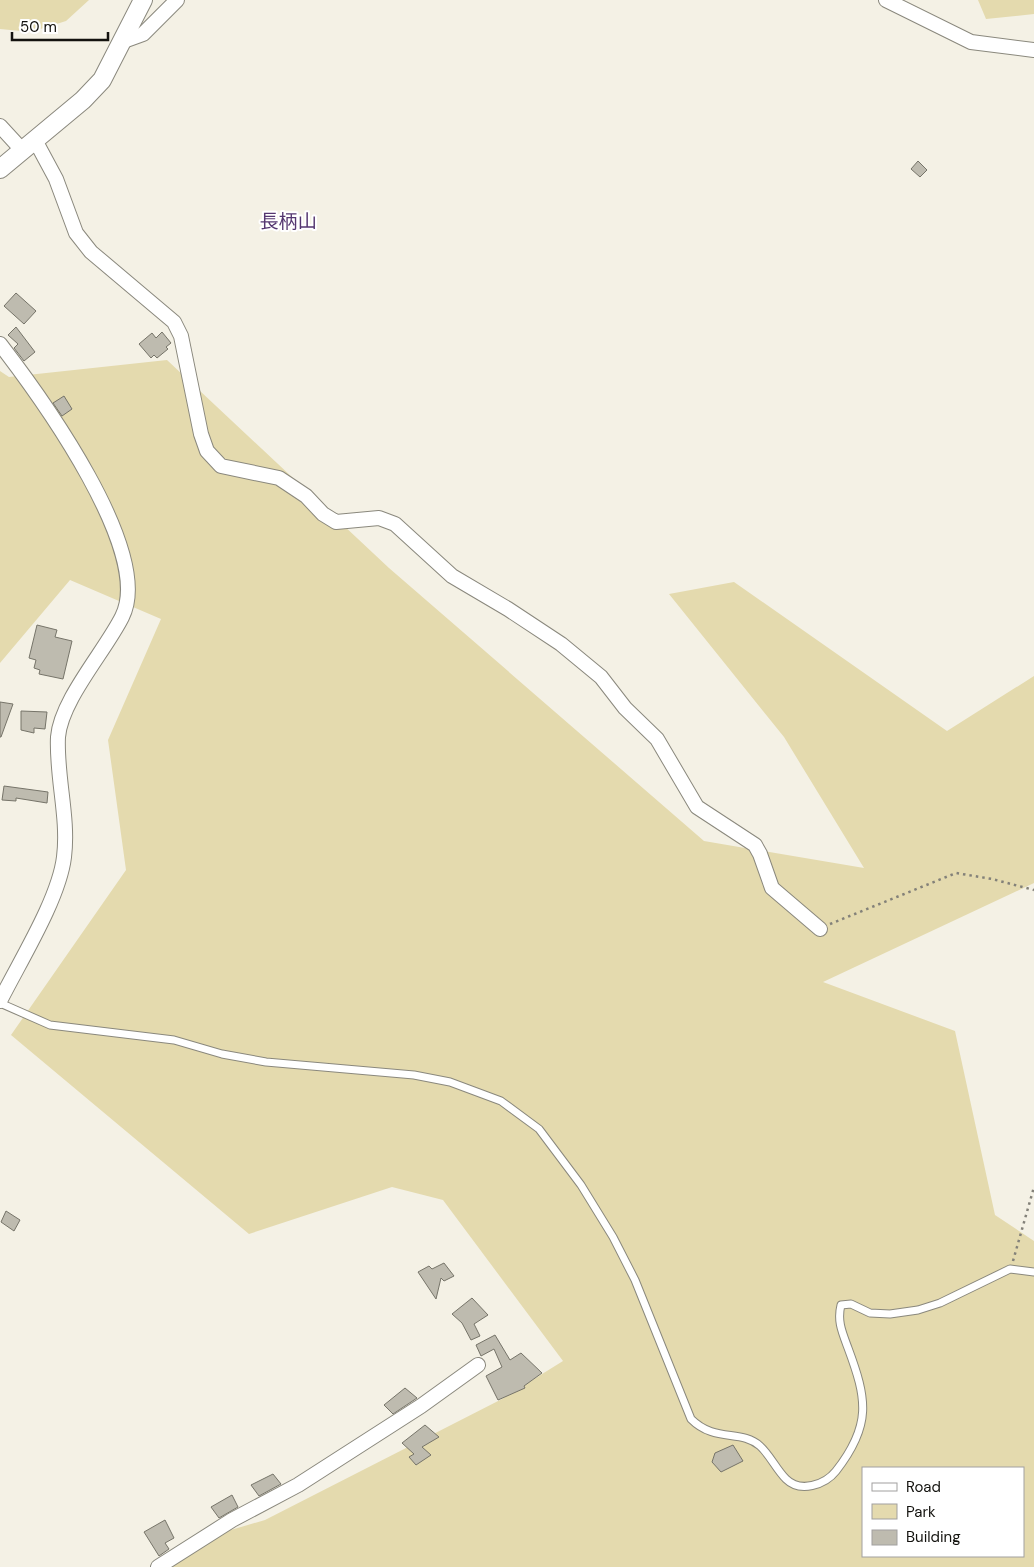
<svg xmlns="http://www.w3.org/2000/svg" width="1034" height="1567" viewBox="0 0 1034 1567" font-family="'DM Sans','Noto Sans JP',sans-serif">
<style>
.green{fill:#e4daae;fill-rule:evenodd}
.building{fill:#bebbaf;stroke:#767469}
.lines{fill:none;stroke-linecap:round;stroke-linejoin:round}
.service-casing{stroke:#8a887d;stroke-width:9}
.minor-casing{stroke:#8a887d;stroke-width:16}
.tertiary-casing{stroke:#8a887d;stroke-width:20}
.path{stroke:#838179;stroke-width:2.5;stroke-dasharray:2.5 4;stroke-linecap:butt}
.service{stroke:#fff;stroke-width:7}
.minor{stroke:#fff;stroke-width:14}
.tertiary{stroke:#fff;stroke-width:18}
.labels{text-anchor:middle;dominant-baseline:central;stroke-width:4;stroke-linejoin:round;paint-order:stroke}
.quarter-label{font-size:19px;fill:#543670;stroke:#fff}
</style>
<rect width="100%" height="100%" fill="#f4f1e5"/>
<path class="green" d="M0 0H89L66 21 31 32 0 29Z
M978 0H1034V14L986 19Z
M167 360 389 568 704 841 864 868 784 737 669 594 734 582 947 731 1034 676V883L823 982 955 1031 995 1215 1034 1241V1567H152L179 1545 265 1520 502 1399 563 1361 443 1200 392 1187 249 1234 11 1035 126 870 108 740 161 619 70 580 0 663V371L9 377ZM863 1468H1023V1556H863Z"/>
<path class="building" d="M918 161 927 170 920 177 911 169Z
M16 293 36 311 24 324 4 306Z
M16 327 35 352 24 361 14 348 18 344 8 335Z
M162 332 171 343 166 347 168 349 157 358 154 355 151 358 139 344 152 333 156 338Z
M64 396 72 409 62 416 53 403Z
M37 625 57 630 55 637 72 641 63 679 39 674 40 670 34 668 36 660 29 658Z
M0 702 13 704 1 737H0Z
M21 711 47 712 45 729 34 728V733L21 730Z
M4 786 48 792 47 803 16 798V801L2 800Z
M6 1211 20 1220 14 1231 1 1222Z
M444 1263 454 1276 444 1281 441 1278 436 1299 418 1272 429 1266 432 1269Z
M472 1298 488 1315 474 1324 480 1336 471 1340 462 1323 452 1314Z
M495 1335 510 1360 521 1353 542 1373 524 1386 525 1388 498 1400 486 1376 502 1367 494 1349 481 1356 476 1345Z
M405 1388 417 1398 393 1414 384 1405Z
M425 1425 439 1437 422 1447 431 1455 416 1465 409 1457 414 1454 402 1443Z
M733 1445 743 1461 721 1472 712 1462 715 1453Z
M273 1474 281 1484 259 1496 251 1485Z
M232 1495 238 1507 219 1518 211 1507Z
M165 1520 174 1538 165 1543 169 1549 159 1556 144 1532Z"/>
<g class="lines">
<defs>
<path id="service" d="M0 1003 50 1025 174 1040 222 1054 266 1062 414 1075 450 1082 501 1101 539 1129 581 1185 613 1237 635 1280 691 1419C715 1443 741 1429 760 1446 770 1455 776 1469 786 1479 800 1493 825 1485 836 1471 872 1425 867 1399 848 1348 842 1332 837 1321 841 1305L851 1304 870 1313 890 1314 918 1310 940 1303 1010 1269 1034 1272"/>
<path id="minor" d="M886 0 971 42 1034 50
M121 42 143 34 177 0
M0 126 23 151
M35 140 56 179 76 233 91 252 174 322 181 336 201 434 207 451 221 466 279 478 306 496 323 514 336 522 379 518 395 524 452 576 508 609 561 644 601 677 625 708 657 739 697 807 755 845 760 854 772 888 820 929
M0 344C40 396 155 553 122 617 105 651 61 700 58 737 56 776 69 818 64 857 59 899 20 961 0 1001
M158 1567 232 1520 298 1485 421 1406 478 1365"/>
<path id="tertiary" d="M0 169 83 100 102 80 143 0"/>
</defs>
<use href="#service" class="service-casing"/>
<use href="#minor" class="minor-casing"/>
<use href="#tertiary" class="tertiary-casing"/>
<path class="path" d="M830 924 956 873 992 879 1034 890
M1013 1261 1034 1187"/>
<use href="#service" class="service"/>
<use href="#minor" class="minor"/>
<use href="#tertiary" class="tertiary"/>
</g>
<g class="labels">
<g class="quarter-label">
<text x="288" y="221">長柄山</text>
</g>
</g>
<rect x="862" y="1467" width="162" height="90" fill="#ffffff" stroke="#a1a09f"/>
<rect x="872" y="1483" width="25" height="8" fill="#ffffff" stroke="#a1a09f"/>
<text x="906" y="1492" font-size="15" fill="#13120e">Road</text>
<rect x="872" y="1504" width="25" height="15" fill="#e4daae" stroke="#a1a09f"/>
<text x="906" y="1517" font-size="15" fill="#13120e">Park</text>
<rect x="872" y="1530" width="25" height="15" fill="#bebbaf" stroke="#a1a09f"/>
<text x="906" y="1542" font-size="15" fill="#13120e">Building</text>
<path d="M12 32v8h96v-8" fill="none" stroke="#13120e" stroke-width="2.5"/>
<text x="20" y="32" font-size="15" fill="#13120e" stroke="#ffffff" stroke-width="4" paint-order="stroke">50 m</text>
</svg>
